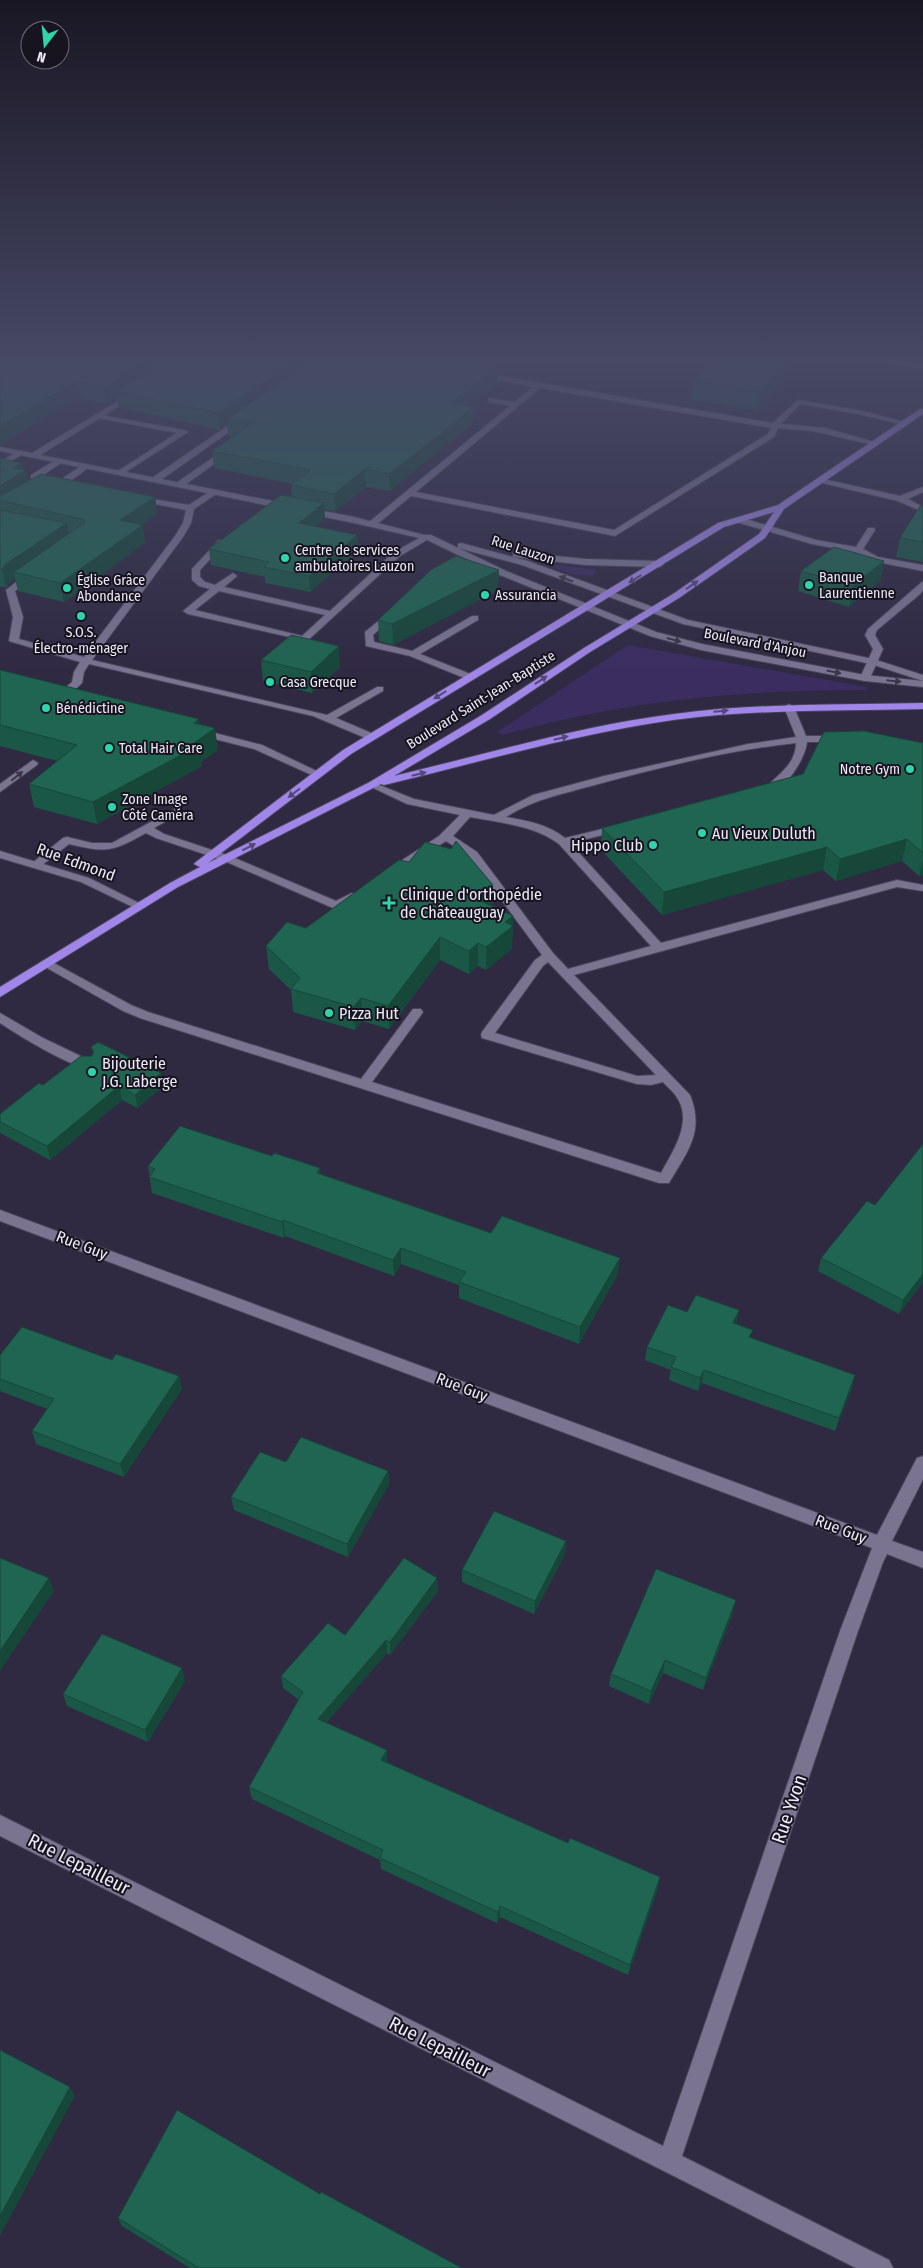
<svg xmlns="http://www.w3.org/2000/svg" width="923" height="2268" viewBox="0 0 923 2268" font-family="'Fira Sans Condensed',sans-serif">
<style>
.green{fill:#3b2d60}
.lines{fill:none;stroke-linecap:round;stroke-linejoin:round}
.service-casing{stroke:#4a465a;stroke-width:2}
.minor-casing{stroke:#4a465a;stroke-width:2}
.tertiary-casing{stroke:#4a465a;stroke-width:2}
.trunk-casing{stroke:#4a465a;stroke-width:2}
.service{fill:#7a7491;fill-rule:evenodd}
.minor{fill:#7a7491;fill-rule:evenodd}
.tertiary{fill:#7a7491;fill-rule:evenodd}
.trunk{fill:#a086e8;fill-rule:evenodd}
.wall{fill:#1b5746}
.shaded-wall{fill:#164739}
.building{fill:#1f6551;stroke:#164739}
.oneway{fill:#3a3647}
.oneway2{fill:#554779}
.poi-dot{fill:#30d4aa;stroke:#17141f;stroke-width:2}
.labels{text-anchor:middle;dominant-baseline:central;stroke-width:4;stroke-linejoin:round;paint-order:stroke}
.far-poi-label{font-size:14px;fill:#ece9f9;stroke:#17141f;text-anchor:start}
.far-street-label{font-size:14px;fill:#ece9f9;stroke:#17141f}
.poi-label{font-size:16px;fill:#ece9f9;stroke:#17141f;text-anchor:start}
.street-label{font-size:16px;fill:#ece9f9;stroke:#17141f}
.near-street-label{font-size:19px;fill:#ece9f9;stroke:#17141f}
</style>
<rect width="100%" height="100%" fill="#2f2942"/>
<path class="green" d="M545 563 597 570 593 576 574 575 544 564Z
M628 645 867 687V690C741 690 625 700 503 735L497 732Z"/>
<g class="lines">
<defs>
<path id="service" d="M478 372 773 423 798 400 858 410 908 423 904 425 858 414 800 404 781 424 825 428 878 443 874 445 813 431 778 428 774 437 615 536 411 496 375 526H369V522L510 406 488 402V398L515 402 533 387 478 376ZM540 388 771 428 768 434 614 530 416 492Z
M95 414 184 430 188 432 121 475 117 473 118 471 177 433 98 418 94 416Z
M239 418 246 420 158 482H152V478Z
M224 450 231 452 182 487H176V483Z
M18 451 25 453 0 467V462Z
M57 459 64 461 37 479H31V475Z
M84 464 91 466 70 481 78 483V487L60 484V480Z
M818 478 900 496 923 487V492L908 499 923 507V512L898 501 818 482Z
M212 490 219 492 194 509 191 523 183 537 92 660 327 715 377 687H383V691L336 718 376 735V739H368L313 716 89 664 84 672 82 683 69 695V699H57V695L72 682 74 672 80 662 9 641 13 617 6 590 32 570 35 571V575L15 591 23 617 19 639 84 657 175 536 183 523 186 510 134 500V496L189 505Z
M739 517 816 540 856 547 868 528H874L875 530 863 549 878 557 923 565V571L872 561 855 552 812 544 736 522 735 520Z
M425 535 432 537 400 556 307 641 188 614 183 611 210 589 199 586 192 580V569L219 540 226 542 200 570V577L205 582 215 585 233 573 237 576 224 587 330 611 394 552ZM219 591 325 615 302 636 195 610Z
M923 581V590L920 594 877 630 875 635 883 649 870 678 865 681 862 680 860 678 873 649 865 635 868 629Z
M392 610 397 613 373 635 374 642 412 651 472 616H478V620L420 654 473 675V679H467L410 656 366 646 365 632Z
M789 704 794 707 806 736H838L843 739 838 742H807C806 758 782 797 764 792L763 790C776 776 796 765 796 743 729 750 657 768 591 786 562 794 532 800 506 817 528 821 547 824 565 838L619 825 623 826 625 828 623 830 570 843 661 943 897 880 923 885V891L897 887 574 975 690 1095C705 1132 687 1152 669 1183H659L140 1018 123 1011 40 964 42 961H50L131 1005 148 1012 361 1079 413 1009H421L423 1012 421 1015 372 1082 661 1173C673 1151 694 1121 676 1096 673 1091 667 1087 663 1082L651 1085 637 1084 482 1038 481 1035 482 1032 535 960 542 955 469 856 446 841 395 874H387L385 872 387 870 439 836 460 815 407 804 367 785 372 782 414 799 494 815 533 795 604 776 748 744 796 737 784 707ZM470 817C501 823 533 825 559 844L651 946 568 969 553 953 477 852 453 836ZM548 962 656 1075 637 1076 495 1033 543 966Z
M199 729 262 745 323 774 322 776H314L254 749 195 734V730Z
M33 760 38 763 37 765 0 792V784Z
M175 809 180 812 179 814 154 828 164 834 230 856 336 901 352 893 358 897 341 908H333L222 860 156 838 146 833C112 852 107 853 69 844L41 866H33L31 864 63 838 67 837 92 843H112Z
M0 1013 43 1038 93 1062 95 1065 93 1068C77 1072 15 1033 0 1023Z"/>
<path id="minor" d="M863 358H883L923 364V368Z
M133 392 137 394 136 396 40 455 354 517 432 537 428 540 354 523 0 451V447L32 453Z
M0 851 89 878 145 906 143 908H135L81 882 0 858Z
M0 1210 877 1535 917 1458 923 1456V1479L892 1541 923 1552V1568L887 1554 883 1562 858 1631 682 2156 889 2260 893 2268H856L0 1836V1815L663 2146 840 1631 872 1548 0 1221Z"/>
<path id="tertiary" d="M425 535H431L506 571 656 632 702 644 865 675 923 681V687L865 681 701 650 650 636 500 575 425 539Z
M461 543 528 561 688 620 873 659 923 675V681L871 664 683 624 522 565 458 548V544Z
M516 552 586 559 660 561 664 564 660 567 586 565 513 557V553Z"/>
<path id="trunk" d="M920 409H923V414L784 509 765 538 679 598 590 652 490 719 394 776C487 754 579 726 674 714 757 703 840 705 923 703V709C840 711 756 709 673 720 575 734 480 762 384 785L381 784 178 887 0 997V987L170 883 200 867 194 864 196 862 343 750 718 523 778 505ZM774 512 759 534 673 594 584 648 482 715 368 783 208 863 351 754 724 527Z"/>
</defs>
<use href="#service" class="service-casing"/>
<use href="#minor" class="minor-casing"/>
<use href="#tertiary" class="tertiary-casing"/>
<use href="#trunk" class="trunk-casing"/>
<use href="#service" class="service"/>
<use href="#minor" class="minor"/>
<use href="#tertiary" class="tertiary"/>
<use href="#trunk" class="trunk"/>
</g>
<path class="wall" d="M0 358H453L498 382 468 406 474 407V423L390 491 366 487 335 511 324 509 325 519 315 527 357 535 358 551 310 592 265 583V577L211 565 209 549 292 497 291 485 293 484 214 468 212 451 233 437 228 436 227 425 220 430 118 407 117 397 106 404 79 398 69 402 0 445Z
M715 358H791L788 375 757 410 691 399 693 381Z
M0 458 25 470 27 481 155 497 157 514 142 525 145 543 64 602 18 591 15 579 10 582 6 588 0 586Z
M923 506V562L896 557 900 538Z
M884 561 880 581 849 607 798 591 801 571Z
M498 590 393 645 379 641 378 620Z
M261 660 340 667 312 693 263 681Z
M0 670 199 724 218 750 202 761V766L97 824 34 807 29 784 57 761 0 746Z
M923 743V875L919 876 902 861 836 881 823 870 662 915 601 850 602 828Z
M493 885 492 907 513 916 512 949 486 970 478 966 469 974 440 960 389 1029 362 1021 355 1030 293 1012 291 990 269 969 266 946 306 928Z
M91 1047 163 1086 138 1108 122 1100 50 1160 0 1133V1114L43 1085 92 1056 93 1053Z
M923 1144V1282L899 1314 818 1271 821 1258 875 1205Z
M148 1166 321 1174 491 1233 618 1274 579 1344 459 1298V1285L401 1264 394 1276 285 1236 284 1238 152 1193Z
M687 1312 736 1324 751 1338 852 1388 835 1431 702 1383 698 1391 669 1380 671 1370 645 1360 647 1347Z
M0 1355 112 1360 179 1376 182 1389 124 1477 36 1444 32 1431 47 1409 0 1391Z
M286 1462 388 1471 389 1484 348 1557 234 1510 231 1497Z
M566 1541 565 1554 534 1614 462 1582V1570Z
M437 1578 438 1591 390 1655 387 1653 326 1723 387 1762V1763L658 1888 628 1975 500 1917 497 1923 381 1869 380 1860 252 1799 249 1787 299 1700 283 1688 281 1676Z
M733 1613 703 1690 663 1673 649 1704 609 1686 611 1674Z
M185 1681 148 1742 67 1706 63 1694Z
M320 2194 462 2268H190L122 2226 118 2218Z"/>
<path class="shaded-wall" d="M151 358H157L158 371 116 391 117 397 106 404 103 388Z
M301 358H325L227 419V425L220 430 218 413Z
M785 358H791L788 375 757 410 760 392Z
M498 366V382L451 419V403Z
M76 382 79 398 69 402 0 445V426L67 386Z
M474 407V423L390 491 389 474Z
M22 463 24 472 25 470 29 488 0 500V486L13 468Z
M365 469 366 487 335 511 334 494Z
M155 497 157 514 123 538 120 520Z
M324 503 325 519 300 539 299 523Z
M67 523 70 541 14 572 15 579 10 582 6 588 2 569 6 564Z
M143 525 145 543 64 602 60 583Z
M357 535 358 551 310 592 309 576Z
M884 561 880 581 849 607 852 586Z
M499 570 498 590 393 645 392 624Z
M339 646 340 667 312 693 311 672Z
M199 719 201 738 215 728 218 750 202 761V766L97 824 93 802Z
M907 839 902 861 836 881 840 859Z
M827 847 823 870 662 915 664 892Z
M923 860V875L919 876Z
M493 885 492 908 481 901Z
M513 916 512 949 486 970V947L505 922Z
M440 937V960L389 1029 388 1006Z
M478 943V966L469 974V951Z
M361 998 362 1021 355 1030 354 1007Z
M161 1073 163 1086 138 1108 135 1095Z
M119 1086 122 1100 50 1160 47 1146Z
M320 1168 321 1184 317 1173Z
M283 1220 285 1236 284 1238 282 1222Z
M401 1248V1264L394 1276 393 1260Z
M620 1258 618 1274 579 1344 580 1327Z
M923 1274V1282L899 1314 903 1300Z
M739 1310 737 1324 731 1337 733 1323Z
M704 1370 702 1383 698 1391 700 1378Z
M855 1375 852 1388 835 1431 839 1418Z
M179 1376 182 1389 124 1477 120 1464Z
M388 1471 389 1484 348 1557 347 1544Z
M566 1541 565 1554 534 1614 535 1601Z
M49 1578 54 1591 0 1671V1651Z
M437 1578 438 1591 390 1655V1642Z
M736 1600 733 1613 703 1690 706 1678Z
M386 1640 387 1653 319 1731 318 1719Z
M665 1660 663 1673 649 1704 651 1691Z
M182 1668 185 1681 148 1742 145 1730Z
M387 1750V1762L382 1772 381 1760Z
M660 1877 658 1888 628 1975 630 1965Z
M500 1906V1917L497 1923 498 1912Z
M70 2087 75 2096 0 2236V2216Z"/>
<path class="building" d="M0 358H151L103 388 76 382 67 386 0 426Z
M167 358H301L218 413 116 391Z
M316 358H453L498 366 451 403 474 407 420 450 389 474 365 469 334 494 291 485 311 470 212 451 253 423 227 419Z
M715 358H790L760 392 693 381Z
M0 458 22 463 13 468 25 470 0 486Z
M41 474 155 497 120 520 143 525 60 583 14 572 84 523 85 520 0 500V496Z
M281 495 324 503 299 523 357 535 309 576 264 567 269 562 209 549Z
M920 506H923V542L900 538Z
M0 510 67 523 6 564 2 569H0Z
M834 547 884 561 852 586 801 571Z
M456 556 499 570 392 624 378 620 431 570Z
M291 635 339 646 311 672 261 660Z
M0 670 199 719 194 723 215 728 194 743 200 745 93 802 29 784 77 745 0 725Z
M864 731 923 743V853L907 839 840 859 827 847 664 892 602 828 803 774 824 732Z
M456 841 493 885 481 901 513 916 505 922 513 926 486 947 478 943 469 951 440 937 388 1006 361 998 354 1007 291 989 300 978 266 946 287 922 306 928 399 860 409 862 425 842 451 849Z
M98 1042 161 1073 135 1095 119 1086 47 1146 0 1122V1114L39 1083 43 1085 81 1056H92L94 1051 91 1047Z
M180 1126 272 1156 274 1153 320 1168 317 1173 491 1233 502 1216 620 1258 580 1327 459 1282 466 1272 401 1248 393 1260 283 1220 282 1222 149 1177 155 1169 148 1166Z
M923 1144V1274L903 1300 821 1258 867 1201 875 1205Z
M696 1295 739 1310 733 1323 753 1330 749 1337 855 1375 839 1418 704 1370 700 1378 671 1367 676 1357 647 1347 668 1305 687 1312Z
M22 1327 112 1360 116 1354 179 1376 120 1464 32 1431 54 1399 0 1379V1355Z
M301 1437 388 1471 347 1544 231 1497 260 1452 286 1462Z
M494 1511 566 1541 535 1601 462 1570Z
M0 1558 49 1578 0 1651Z
M404 1558 437 1578 390 1642 386 1640 318 1719 387 1750 381 1760 568 1843 570 1838 660 1877 630 1965 500 1906 498 1912 380 1858 383 1850 249 1787 303 1692 281 1676 328 1623 345 1635Z
M656 1569 736 1600 706 1678 665 1660 651 1691 611 1674Z
M102 1634 182 1668 145 1730 63 1694Z
M0 2050 70 2087 0 2216Z
M177 2110 320 2194 321 2192 462 2268H199L118 2218Z"/>
<defs><path id="oneway-solid" d="M-6-.8H1V-3.2L6.5 0L1 3.2V.8H-6Z" transform="scale(1.25)"/></defs>
<g class="oneway">
<use href="#oneway-solid" transform="translate(566 579) rotate(-159)"/>
<use href="#oneway-solid" transform="translate(674 640) rotate(15)"/>
<use href="#oneway-solid" transform="translate(834 672) rotate(11)"/>
<use href="#oneway-solid" transform="translate(894 681) rotate(6)"/>
<use href="#oneway-solid" transform="translate(17 776) rotate(-39)"/>
</g>
<g class="oneway2">
<use href="#oneway-solid" transform="translate(635 579) rotate(148)"/>
<use href="#oneway-solid" transform="translate(692 585) rotate(-35)"/>
<use href="#oneway-solid" transform="translate(541 680) rotate(-34)"/>
<use href="#oneway-solid" transform="translate(440 695) rotate(148)"/>
<use href="#oneway-solid" transform="translate(721 711) rotate(-5)"/>
<use href="#oneway-solid" transform="translate(561 738) rotate(-14)"/>
<use href="#oneway-solid" transform="translate(419 774) rotate(-14)"/>
<use href="#oneway-solid" transform="translate(294 793) rotate(143)"/>
<use href="#oneway-solid" transform="translate(249 847) rotate(-27)"/>
</g>
<linearGradient id="sky" x2="0" y2="1"><stop stop-color="#1a1724"/><stop offset="0.53" stop-color="#474965"/><stop offset="1" stop-color="#474965" stop-opacity="0"/></linearGradient>
<rect width="923" height="676" fill="url(#sky)"/>
<g class="poi-dot">
<circle cx="285" cy="558" r="5"/>
<circle cx="809" cy="585" r="5"/>
<circle cx="67" cy="588" r="5"/>
<circle cx="485" cy="595" r="5"/>
<circle cx="81" cy="616" r="5"/>
<circle cx="270" cy="682" r="5"/>
<circle cx="46" cy="708" r="5"/>
<circle cx="109" cy="748" r="5"/>
<circle cx="910" cy="769" r="5"/>
<circle cx="112" cy="807" r="5"/>
<circle cx="702" cy="833" r="5"/>
<circle cx="653" cy="845" r="5"/>
<path d="M386.5 895.5h5v5h5v5h-5v5h-5v-5h-5v-5h5z"/>
<circle cx="329" cy="1013" r="5"/>
<circle cx="92" cy="1072" r="5"/>
</g>
<g class="labels">
<g class="far-poi-label">
<text x="295" y="550">Centre de services<tspan x="295" dy="16">ambulatoires Lauzon</tspan></text>
<text x="819" y="577">Banque<tspan x="819" dy="16">Laurentienne</tspan></text>
<text x="77" y="580">Église Grâce<tspan x="77" dy="16">Abondance</tspan></text>
<text x="495" y="595">Assurancia</text>
<text x="81" y="632" text-anchor="middle">S.O.S.<tspan x="81" dy="16">Électro-ménager</tspan></text>
<text x="280" y="682">Casa Grecque</text>
<text x="56" y="708">Bénédictine</text>
<text x="119" y="748">Total Hair Care</text>
<text x="900" y="769" text-anchor="end">Notre Gym</text>
<text x="122" y="799">Zone Image<tspan x="122" dy="16">Côté Caméra</tspan></text>
</g>
<g class="far-street-label">
<text transform="translate(523 550) rotate(18)">Rue Lauzon</text>
<text transform="translate(755 643) rotate(11)">Boulevard d'Anjou</text>
<text transform="translate(481 700) rotate(-32)">Boulevard Saint-Jean-Baptiste</text>
</g>
<g class="poi-label">
<text x="712" y="833">Au Vieux Duluth</text>
<text x="643" y="845" text-anchor="end">Hippo Club</text>
<text x="400" y="894">Clinique d'orthopédie<tspan x="400" dy="18">de Châteauguay</tspan></text>
<text x="339" y="1013">Pizza Hut</text>
<text x="102" y="1063">Bijouterie<tspan x="102" dy="18">J.G. Laberge</tspan></text>
</g>
<g class="street-label">
<text transform="translate(76 862) rotate(20)">Rue Edmond</text>
<text transform="translate(82 1245) rotate(21)">Rue Guy</text>
<text transform="translate(462 1387) rotate(21)">Rue Guy</text>
<text transform="translate(841 1529) rotate(21)">Rue Guy</text>
</g>
<g class="near-street-label">
<text transform="translate(789 1809) rotate(-71)">Rue Yvon</text>
<text transform="translate(79 1864) rotate(27)">Rue Lepailleur</text>
<text transform="translate(440 2047) rotate(27)">Rue Lepailleur</text>
</g>
</g>
<g transform="translate(45 45) rotate(196)"><circle r="24" fill="#17141f" stroke="#6c6976"/>
<path d="M0-4L9 19L0 12L-9 19Z" fill="#30d4aa"/>
<text y="-8" font-size="14" font-weight="bold" text-anchor="middle" fill="#ece9f9">N</text>
</g>
</svg>
